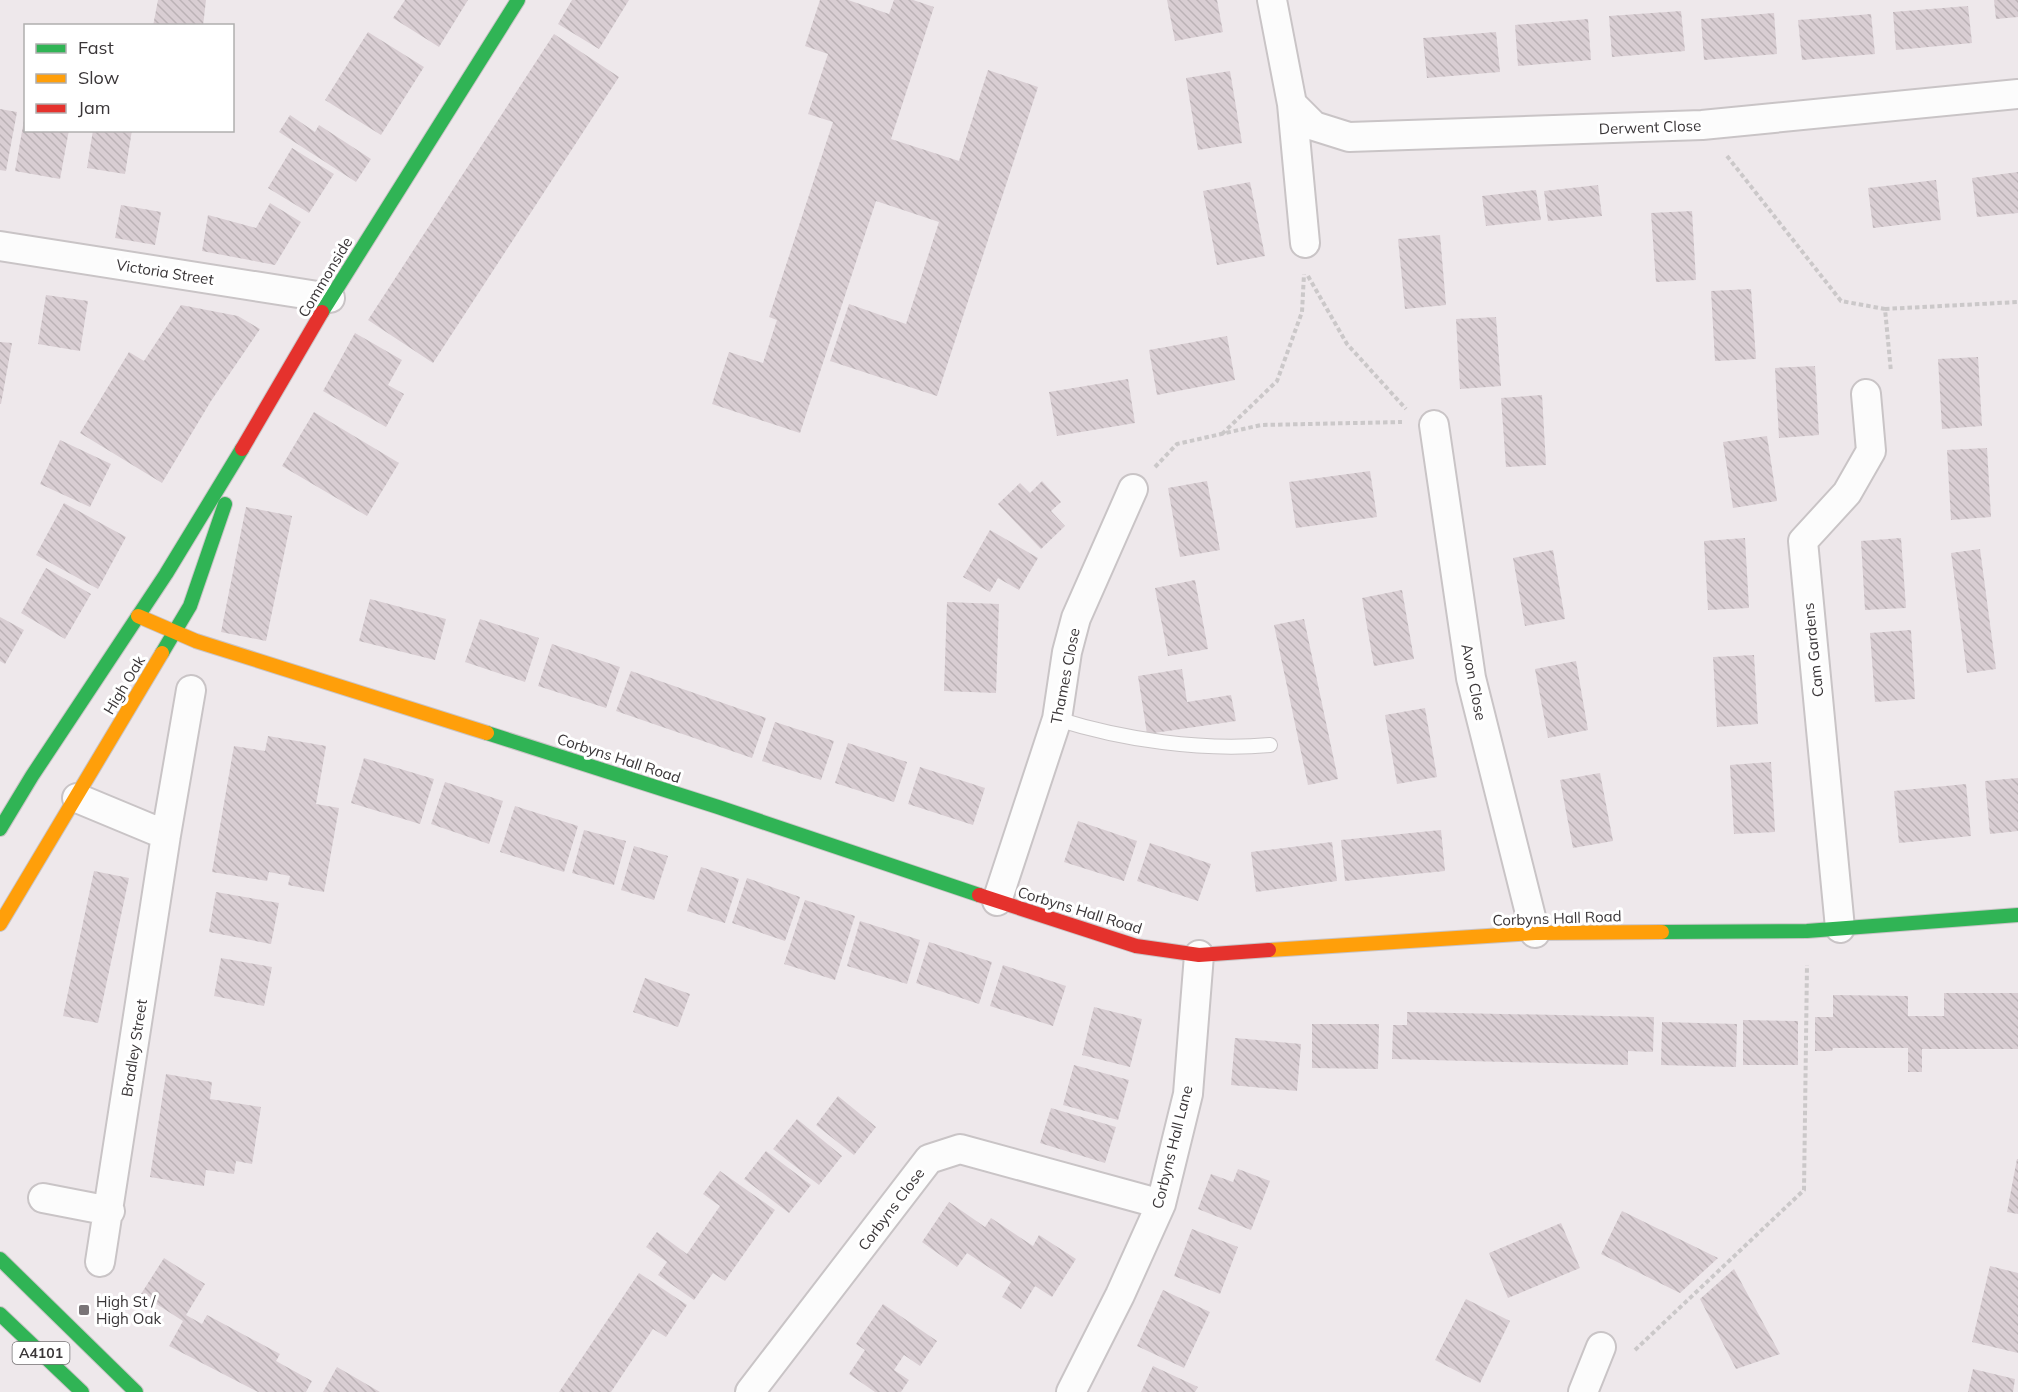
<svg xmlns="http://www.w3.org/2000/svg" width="2018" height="1392" viewBox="0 0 2018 1392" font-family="Mulish,sans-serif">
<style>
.building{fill:url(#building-back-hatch)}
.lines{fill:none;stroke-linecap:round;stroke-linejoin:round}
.lane-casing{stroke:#c9c4c6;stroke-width:16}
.street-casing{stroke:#c9c4c6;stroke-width:32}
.fast-casing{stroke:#c9c4c6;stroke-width:16}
.slow-casing{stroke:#c9c4c6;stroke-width:16}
.jam-casing{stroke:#c9c4c6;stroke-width:16}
.path{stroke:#cbc8c9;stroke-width:4;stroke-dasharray:4.5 3;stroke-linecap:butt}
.lane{stroke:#fcfcfc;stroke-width:14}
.street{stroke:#fcfcfc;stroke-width:28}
.fast{stroke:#30b455;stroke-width:14}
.slow{stroke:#ff9f0a;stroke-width:14}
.jam{stroke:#e5322d;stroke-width:14}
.poi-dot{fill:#797477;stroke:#fff;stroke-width:2}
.labels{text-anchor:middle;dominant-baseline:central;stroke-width:6;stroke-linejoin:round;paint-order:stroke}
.shield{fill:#fff;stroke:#757274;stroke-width:1.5}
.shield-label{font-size:14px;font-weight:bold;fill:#3a3638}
.street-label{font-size:15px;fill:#3a3638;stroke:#fff}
.poi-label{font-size:15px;fill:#3a3638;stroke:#fff;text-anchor:start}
</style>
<defs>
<pattern id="building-back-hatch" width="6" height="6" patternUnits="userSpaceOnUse" patternTransform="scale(1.5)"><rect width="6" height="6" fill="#d9ced3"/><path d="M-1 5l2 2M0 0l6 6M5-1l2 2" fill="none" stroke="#bbb2b6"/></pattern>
</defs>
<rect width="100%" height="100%" fill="#eee8eb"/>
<path class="building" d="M158 0H206L203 26H153Z
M405 0H468L439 47 393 18Z
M572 0H629L599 49 558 24Z
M820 0H848L889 14 894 0H913L934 7 891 139 959 161 988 70 1038 87 937 396 830 361 849 304 906 324 939 222 876 201 800 433 712 404 729 352 763 363 777 320 769 317 833 122 808 114 828 54 805 46Z
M1167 0H1217L1223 32 1175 41Z
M1994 0H2018V17L1996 19Z
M1968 6 1972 43 1896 50 1893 12Z
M1681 11 1685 51 1612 57 1609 16Z
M1774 13 1777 54 1704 60 1701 19Z
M1871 14 1875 54 1802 60 1798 20Z
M1588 19 1591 60 1518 66 1515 25Z
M368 32 424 67 381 135 325 100Z
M1496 32 1500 72 1427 78 1423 38Z
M554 34 619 77 433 363 368 320Z
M1230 71 1242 143 1198 150 1186 78Z
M0 109 17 112 6 171 0 170Z
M290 115 315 132 319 125 371 159 356 182 279 132Z
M24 120 26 130H69L60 179 15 171Z
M93 130H132L125 174 87 168Z
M292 148 334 174 309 213 268 188Z
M2018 172V213L1977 217 1972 178Z
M1936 180 1941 220 1873 228 1868 188Z
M1250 182 1265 256 1217 265 1203 191Z
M1598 185 1602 216 1548 221 1544 191Z
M1536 190 1541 220 1486 226 1482 196Z
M270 203 301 222 275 265 202 251 208 215 256 228Z
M121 205 161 212 155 245 115 238Z
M1692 211 1696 280 1656 282 1651 213Z
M1440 235 1446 305 1405 309 1398 239Z
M1751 289 1756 359 1715 361 1711 291Z
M46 295 88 301 80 351 38 344Z
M181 305 238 316 260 329 211 401 162 483 80 433 129 352 144 361Z
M1496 317 1501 386 1460 389 1456 319Z
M355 333 402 360 388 385 404 394 386 427 323 391Z
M1227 336 1235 380 1157 395 1149 350Z
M0 342 12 343 1 404H0Z
M1978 357 1982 426 1942 429 1938 359Z
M1815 366 1819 435 1779 438 1775 368Z
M1128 379 1135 423 1057 436 1049 392Z
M1542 395 1546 465 1506 467 1501 398Z
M314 412 399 463 367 516 282 466Z
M1767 436 1777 501 1733 508 1723 442Z
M60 440 111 464 90 507 40 484Z
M1987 448 1991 517 1951 520 1947 450Z
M1370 471 1377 517 1296 528 1289 482Z
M1042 481 1061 502 1051 511 1065 526 1041 549 998 504 1020 483 1030 493Z
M1207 481 1220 550 1180 557 1168 488Z
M64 503 126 537 98 589 36 555Z
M246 507 292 516 266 641 221 632Z
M990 530 1038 558 1019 590 998 578 990 592 963 577Z
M1745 538 1749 608 1708 610 1704 541Z
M1901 538 1906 608 1865 610 1861 541Z
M1980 549 1996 669 1967 673 1951 553Z
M1553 550 1565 619 1525 626 1513 558Z
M46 568 91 594 65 639 21 613Z
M1195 580 1208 649 1168 656 1155 588Z
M1402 590 1414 659 1374 666 1362 598Z
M370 599 446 619 435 660 359 641Z
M947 602 999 604 996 693 944 691Z
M0 617 24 630 5 664 0 661Z
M480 619 539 638 525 682 465 662Z
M1304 619 1338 779 1308 785 1274 625Z
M1911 630 1915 699 1875 702 1870 633Z
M552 644 620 667 606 708 538 686Z
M1754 655 1758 724 1717 727 1713 657Z
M1576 661 1588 730 1548 738 1535 669Z
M1182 669 1187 702 1231 695 1236 721 1147 734 1138 676Z
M631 671 766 718 752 758 616 711Z
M1425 708 1437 777 1397 784 1385 715Z
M775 722 834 741 821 780 762 761Z
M268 736 326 746 316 804 339 808 324 892 288 885 290 876 269 872 267 881 212 872 234 746 265 751Z
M848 743 907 762 894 802 835 783Z
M364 758 434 779 420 824 351 803Z
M1771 762 1775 832 1734 834 1730 765Z
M920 767 985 788 973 825 908 804Z
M1600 773 1613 841 1573 848 1560 780Z
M2018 778V831L1990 834 1985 781Z
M445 782 503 801 489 844 431 824Z
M1966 784 1971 836 1899 843 1894 791Z
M515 806 578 826 564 872 500 852Z
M1078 821 1137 841 1124 881 1064 862Z
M584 830 626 841 614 885 572 873Z
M1441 830 1445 871 1345 881 1341 840Z
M1332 842 1337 881 1256 892 1251 852Z
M1150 843 1211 864 1198 901 1137 881Z
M634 846 668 856 654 900 621 890Z
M701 867 739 879 725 923 687 911Z
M94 871 129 878 98 1023 63 1016Z
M747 878 800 897 785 941 732 923Z
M216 892 279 903 271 944 209 932Z
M805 900 855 916 835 980 784 964Z
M860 921 920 940 907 984 847 966Z
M929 942 992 962 979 1004 916 983Z
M221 958 272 967 264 1006 214 996Z
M1003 965 1066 986 1053 1026 990 1006Z
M645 978 690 994 678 1027 633 1012Z
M1944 993H2018V1049H1922V1072H1908V1048H1833L1832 1051H1815V1017H1833V995L1908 996V1016H1944Z
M1094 1007 1142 1019 1130 1067 1082 1055Z
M1407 1012 1654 1017 1653 1052 1628 1051V1065L1392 1059 1393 1025H1407Z
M1743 1020 1798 1021V1065H1743Z
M1662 1022 1737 1024 1736 1067 1661 1065Z
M1312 1024H1379L1378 1069 1312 1068Z
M1235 1038 1301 1044 1297 1091 1231 1085Z
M1074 1065 1129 1080 1118 1120 1063 1105Z
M166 1074 212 1082 210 1099 261 1107 252 1164 236 1161 234 1174 206 1170 204 1186 150 1177Z
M838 1096 876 1127 854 1155 816 1125Z
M1051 1108 1116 1127 1105 1163 1040 1143Z
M797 1119 842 1156 819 1185 773 1149Z
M766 1151 811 1185 789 1213 744 1179Z
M2017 1159H2018V1214L2007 1212Z
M1238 1169 1270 1181 1251 1230 1198 1209 1211 1174 1233 1182Z
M720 1171 775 1210 725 1281 713 1273 694 1300 658 1275 667 1262 646 1247 657 1232 687 1254 720 1206 703 1194Z
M949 1202 985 1227 991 1218 1033 1246 1039 1235 1076 1259 1052 1297 1035 1286 1021 1309 1002 1297 1011 1282 967 1253 957 1267 922 1242Z
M1622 1211 1718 1258 1680 1293 1601 1254Z
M1561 1223 1580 1268 1508 1298 1489 1253Z
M1192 1229 1238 1247 1220 1294 1174 1276Z
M164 1258 205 1284 186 1315 202 1324 207 1315 280 1354 276 1361 312 1381 306 1392H258L169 1346 183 1321 141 1294Z
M1990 1266 2018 1273V1353L1972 1342Z
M1734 1269 1780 1354 1736 1369 1700 1299Z
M639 1273 687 1305 666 1337 653 1329 611 1392H559Z
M1163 1290 1210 1312 1184 1368 1137 1346Z
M1466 1299 1510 1321 1480 1383 1435 1360Z
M883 1304 937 1341 920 1366 904 1355 894 1370 909 1380 901 1392H875L849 1374 865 1350 856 1344Z
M1153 1366 1198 1387 1195 1392H1141Z
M337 1367 380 1392H323Z
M1973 1369 2015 1379 2013 1392H1968Z"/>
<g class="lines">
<defs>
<path id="lane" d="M1057 719C1124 740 1201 751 1270 745"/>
<path id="street" d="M1272 0 1292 104 1305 243
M1292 104 1314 126 1349 137 1702 125 2018 94
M0 246 330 298
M1434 425 1471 678 1535 933
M77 798 166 835
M997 901 1057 719 1067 652 1076 618 1133 489
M1840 928 1803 541 1847 493 1871 451 1866 394
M43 1198 110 1211
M100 1262 166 835 191 690
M750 1392 929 1159 960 1149 1161 1204
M1071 1392 1120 1295 1161 1204 1188 1094 1199 955
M1583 1392 1601 1347"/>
<path id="fast" d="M322 312 518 0
M162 653 190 606 225 504
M487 733 718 807 979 895
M0 829 32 776 166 574 242 449
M1662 932 1807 931 2018 915
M0 1259 136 1392
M0 1314 82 1392"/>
<path id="slow" d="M138 616 196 641 487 733
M0 924 162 653
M1269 950 1535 933 1662 932"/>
<path id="jam" d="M242 449 322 312
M979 895 1136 946 1199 955 1269 950"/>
</defs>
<use href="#lane" class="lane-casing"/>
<use href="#street" class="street-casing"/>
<use href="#fast" class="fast-casing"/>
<use href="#slow" class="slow-casing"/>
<use href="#jam" class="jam-casing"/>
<path class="path" d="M1727 156 1841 301 1885 309 1891 372
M1308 276 1347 344 1406 409
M1885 309 2018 302
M1222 434 1277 381 1302 312 1304 274
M1155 467 1177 444 1261 425 1402 422
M1635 1350 1804 1190 1807 965"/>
<use href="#lane" class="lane"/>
<use href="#street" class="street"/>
<use href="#fast" class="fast"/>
<use href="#slow" class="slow"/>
<use href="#jam" class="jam"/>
</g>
<rect class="poi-dot" x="78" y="1304" width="12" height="12" rx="3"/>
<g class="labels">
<rect class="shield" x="12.5" y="1342" width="57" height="22" rx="4.5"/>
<g class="shield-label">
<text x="41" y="1353">A4101</text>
</g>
<g class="street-label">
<text transform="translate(1650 127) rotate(-2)">Derwent Close</text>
<text transform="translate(165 272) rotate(9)">Victoria Street</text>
<text transform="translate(325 277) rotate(-59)">Commonside</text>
<text transform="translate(1813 650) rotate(-96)">Cam Gardens</text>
<text transform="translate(1065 676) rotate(-79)">Thames Close</text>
<text transform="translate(1474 682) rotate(79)">Avon Close</text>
<text transform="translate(124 685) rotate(-59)">High Oak</text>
<text transform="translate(619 758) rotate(18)">Corbyns Hall Road</text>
<text transform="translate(1080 910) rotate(17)">Corbyns Hall Road</text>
<text transform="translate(1557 918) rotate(-2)">Corbyns Hall Road</text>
<text transform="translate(134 1048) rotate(-81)">Bradley Street</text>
<text transform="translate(1172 1147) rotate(-76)">Corbyns Hall Lane</text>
<text transform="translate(891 1209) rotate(-53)">Corbyns Close</text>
</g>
<g class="poi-label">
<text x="96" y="1301">High St /<tspan x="96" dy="17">High Oak</tspan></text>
</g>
</g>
<rect x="24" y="24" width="210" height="108" fill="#ffffff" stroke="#b0afaf" stroke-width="1.5"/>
<rect x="36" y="44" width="30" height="9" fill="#30b455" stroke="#b0afaf" stroke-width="1.5"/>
<text x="78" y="54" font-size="18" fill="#3a3638">Fast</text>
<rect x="36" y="74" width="30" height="9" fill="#ff9f0a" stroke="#b0afaf" stroke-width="1.5"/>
<text x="78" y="84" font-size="18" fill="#3a3638">Slow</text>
<rect x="36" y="104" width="30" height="9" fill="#e5322d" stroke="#b0afaf" stroke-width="1.5"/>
<text x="78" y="114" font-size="18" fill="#3a3638">Jam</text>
</svg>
